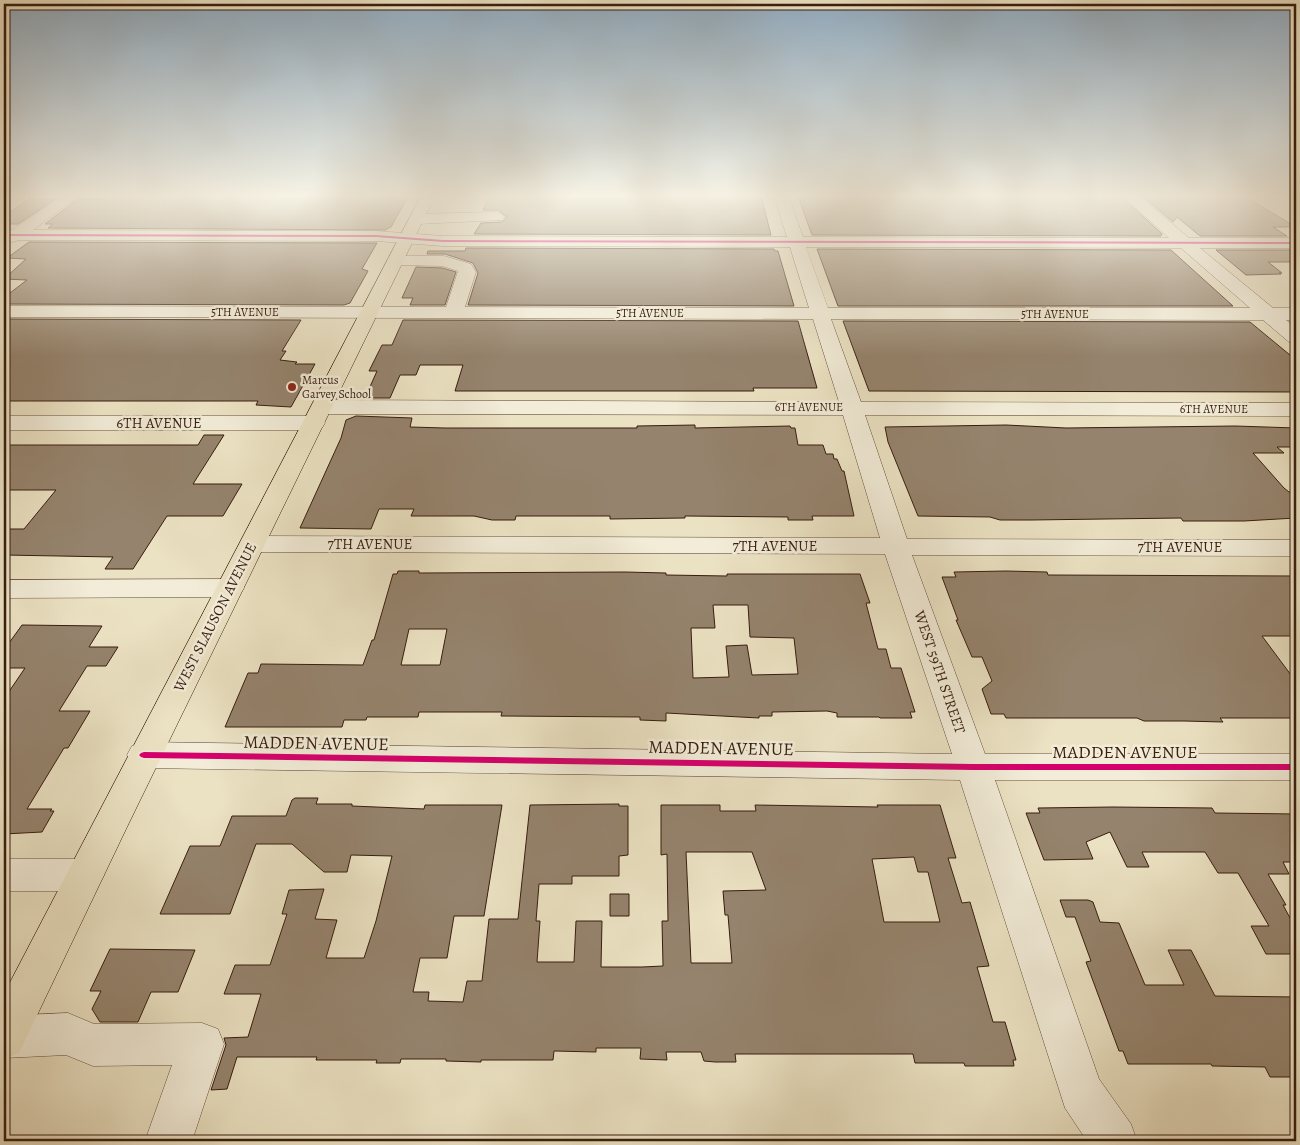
<svg xmlns="http://www.w3.org/2000/svg" width="1300" height="1145" viewBox="0 0 1300 1145" font-family="Alegreya,serif">
<style>
.building{fill:#95836d;stroke:#381d0f;fill-rule:evenodd}
.lines{fill:none;stroke-linecap:round;stroke-linejoin:round}
.minor-casing{stroke:#654e3c;stroke-width:1}
.major-casing{stroke:#381d0f;stroke-width:1}
.minor{fill:#f2ecd8;fill-rule:evenodd}
.major{fill:#ebe2c3;fill-rule:evenodd}
.cycleway-casing{stroke:#f2ecd8;stroke-width:3}
.cycleway{fill:#d6006c;fill-rule:evenodd}
.poi-dot{fill:#8f2418;stroke:#f2ecd8;stroke-width:2}
.labels{text-anchor:middle;dominant-baseline:central;stroke-width:5;stroke-linejoin:round;paint-order:stroke}
.far-street-label{font-size:12px;fill:#381d0f;stroke:#f2ecd8}
.far-poi-label{font-size:12px;fill:#381d0f;stroke:#f2ecd8;text-anchor:start}
.street-label{font-size:15px;fill:#381d0f;stroke:#f2ecd8}
.near-street-label{font-size:18px;fill:#381d0f;stroke:#f2ecd8}
</style>
<rect width="100%" height="100%" fill="#ebe2c3"/>
<filter id="stains"><feTurbulence type="fractalNoise" baseFrequency=".004" numOctaves="4"/><feColorMatrix values="0 0 0 0 .2 0 0 0 0 .09 0 0 0 0 .02 0 0 0 .5 -.17"/></filter>
<radialGradient id="worn" r=".72"><stop offset=".6" stop-color="#630" stop-opacity="0"/><stop offset="1" stop-color="#630" stop-opacity=".3"/></radialGradient>
<path class="building" d="M107 196H357L356 197 397 198 396 200H406L391 227 385 230 48 228 53 224H45L78 199H104Z
M489 196H761L771 235 474 234 481 223 502 222 507 217 498 210H483Z
M798 196H1121L1162 234 1161 236 812 235Z
M1142 196H1244L1296 227H1273L1287 236H1200L1177 217 1173 222Z
M29 199H55L18 224H4V216Z
M29 242 376 243H377L362 269 368 271 350 303 344 305 4 304 6 296 27 280 4 279 26 259 7 258Z
M466 248 774 249 775 251H778L794 306 468 305 478 273 473 263 445 254H427L428 251H465Z
M817 249 1171 250 1233 306H838Z
M1216 250H1296V262H1268L1282 273H1279L1281 274 1246 275Z
M416 267 442 268 456 272 445 305H410L413 298H402Z
M4 319 301 320 282 351H286L280 360 297 362 295 364H315L291 407 256 405 258 401H4Z
M403 320 798 321 817 388H753L754 391H455L463 365H420L416 375H400L390 398H365L377 371H369L382 345H392Z
M843 321 1250 322 1296 360V392L869 391Z
M356 416 412 418 410 427 445 428H637V426L695 425V428L790 426 791 428H795L798 445H823L826 454H833L834 459H837L842 471H844L854 516H812L813 520H788V517L685 516V518L610 519V516H516L515 520H492L474 516H411L414 509H379L371 529 300 528 341 438 346 420Z
M1006 425 1066 428 1235 426 1296 428V447H1277L1284 453H1253L1284 488 1289 492H1296V518L1244 521H1183L1181 518 1031 520H1000L990 517 918 516 888 442 885 427Z
M204 435H224L193 484H242L223 516H167L133 569H105L113 557 4 555V529H24L56 490H4V445H198Z
M398 571H419V573L625 572 666 573V575L727 576V574H860L870 603H866L878 649H886L891 668H901L915 712H910L912 718H880L879 717H837V713L827 711 772 712V716H759V718L666 713V721L640 720V717L501 716 502 712H419L418 717H367L366 720H344L342 727H225L248 673H258L261 664 363 665 372 640H374L393 574H397ZM713 605H748L750 637 794 638 798 674 752 675 747 645 726 646 729 677 693 678 691 628H715ZM409 629H447L440 665H401Z
M1006 571 1047 572 1048 575 1296 576V636H1262L1291 675H1296V718H1220L1223 722 1184 721H1144L1137 718H1006L1004 714H991L982 689 992 681 982 657H972L956 620H958L942 577H956L954 572Z
M22 625 102 626 89 647H118L106 666H87L59 711H90L68 748H64L27 809H52L50 811H54L42 832 4 834V699L25 668H4V650Z
M295 798H318L316 804H352V806L424 809 425 805H502L484 916H454L447 958H420L413 992H429L428 1001 463 1002 467 981H482L489 919H518L530 805 619 804V806H628V855L619 856V876H572V884H539L536 921H540L537 962H574L576 921H602L601 967H642L663 966 662 921H668L667 854 661 855V805H720V811H756L755 805 878 807 877 805H940L956 858H948L962 903 970 902 989 966 977 967 993 1022H1005L1016 1060H1013L1014 1066H965L964 1063H915L913 1054H735L736 1062H715L704 1061 701 1052H666L667 1060 640 1059 641 1048H596V1052L554 1051 553 1060H481V1062L446 1061V1059H401L400 1063H376L377 1060H316L317 1057H237L227 1089 211 1090 226 1045 224 1038 248 1037 261 994H224L235 965H270L287 914H282L289 890 324 889 315 919 337 920 326 958H364L376 921 392 856 351 855 347 872H324L292 844H256L230 914H160L190 846H220L232 816H286L292 800ZM686 852H752L766 890 723 891 725 915H728L732 963H691ZM914 857 918 872H928L940 922H884L872 859Z
M1113 807 1212 808 1215 813 1296 814V862H1283L1289 874H1268L1286 905H1283L1296 929V954H1266L1251 926H1269L1238 873H1218L1205 852H1142L1149 867H1127L1110 832 1086 842 1093 859 1044 860 1026 813H1040L1038 808Z
M610 894H629V916H610Z
M1060 900H1088L1093 902 1100 922 1119 923 1145 985H1184L1168 950H1191L1215 996 1296 997V1077H1270L1265 1067 1212 1066 1211 1064H1128L1123 1051H1119L1086 962 1091 961 1075 917H1066Z
M110 949 195 950 178 992H151L138 1022H100L92 1009 101 991H90Z"/>
<g class="lines">
<defs>
<path id="minor" d="M62 196H78L33 230 376 231 443 236 787 237 774 196H788L803 237 1169 238 1123 196H1139L1189 238H1296V248H1200L1273 308H1296V320H1286L1296 328V344L1289 342 1263 320 831 319 861 402 1296 403V416L865 415 907 539 1296 540V556L912 555 985 754H1296V780H995L1099 1079 1131 1124 1137 1141H1087L1065 1108 960 780 144 768 132 764 127 755 132 746 144 742 952 754 885 554 253 552 244 550 240 544 244 538 253 536 880 538 843 415 323 414 315 412 312 407 315 402 323 400 839 402 813 319 4 317V306L446 307 458 271 442 266 389 265 387 261 389 257 395 256H444L471 264 476 272 465 307 809 308 790 247 443 246 376 241 19 240 13 242 4 240V230H12ZM806 247 1181 248 1250 308H828Z
M497 212 502 214 505 217 502 220 417 224 412 222 409 219 412 216 417 214Z
M4 416H314L322 418 325 423 322 428 314 430H4Z
M230 579 240 582 244 588 240 594 230 597 4 598V580Z
M4 859H85L98 864 104 875 98 886 85 891H4Z
M68 1013 94 1024 202 1023 218 1029 224 1044 192 1141H145L172 1065 93 1066 66 1055 4 1058V1016Z"/>
<path id="major" d="M421 196H435L127 827 19 1053 4 1059V994Z"/>
</defs>
<use href="#minor" class="minor-casing"/>
<use href="#major" class="major-casing"/>
<use href="#minor" class="minor"/>
<use href="#major" class="major"/>
<defs>
<path id="cycleway" d="M4 234 376 235 443 240 1296 242V244L443 242 376 237 4 236Z
M144 752 973 764H1296V770H973L144 758 141 757 139 755 141 753Z"/>
</defs>
<use href="#cycleway" class="cycleway-casing"/>
<use href="#cycleway" class="cycleway"/>
</g>
<linearGradient id="sky" x2="0" y2="1"><stop stop-color="#91acc1"/><stop offset="0.55" stop-color="#f6f2e4"/><stop offset="1" stop-color="#f6f2e4" stop-opacity="0"/></linearGradient>
<rect width="1300" height="356" fill="url(#sky)"/>
<circle class="poi-dot" cx="292" cy="387" r="5"/>
<g class="labels">
<g class="far-street-label">
<text x="245" y="312">5TH AVENUE</text>
<text x="650" y="313">5TH AVENUE</text>
<text x="1055" y="314">5TH AVENUE</text>
<text x="809" y="407">6TH AVENUE</text>
<text x="1214" y="409">6TH AVENUE</text>
</g>
<g class="far-poi-label">
<text x="302" y="380">Marcus<tspan x="302" dy="14">Garvey School</tspan></text>
</g>
<g class="street-label">
<text x="159" y="423">6TH AVENUE</text>
<text x="370" y="544">7TH AVENUE</text>
<text x="775" y="546">7TH AVENUE</text>
<text x="1180" y="547">7TH AVENUE</text>
<text transform="translate(215 617) rotate(-63)">WEST SLAUSON AVENUE</text>
<text transform="translate(940 672) rotate(71)">WEST 59TH STREET</text>
</g>
<g class="near-street-label">
<text transform="translate(316 743) rotate(1)">MADDEN AVENUE</text>
<text transform="translate(721 748) rotate(1)">MADDEN AVENUE</text>
<text x="1125" y="752">MADDEN AVENUE</text>
</g>
</g>
<rect width="1300" height="1145" fill="none" stroke="#ebe2c3" stroke-width="20"/>
<rect x="5" y="5" width="1290" height="1135" fill="none" stroke="#381d0f" stroke-width="2.5"/>
<rect x="10" y="10" width="1280" height="1125" fill="none" stroke="#381d0f"/>
<rect width="100%" height="100%" filter="url(#stains)"/>
<rect width="100%" height="100%" fill="url(#worn)"/>
</svg>
